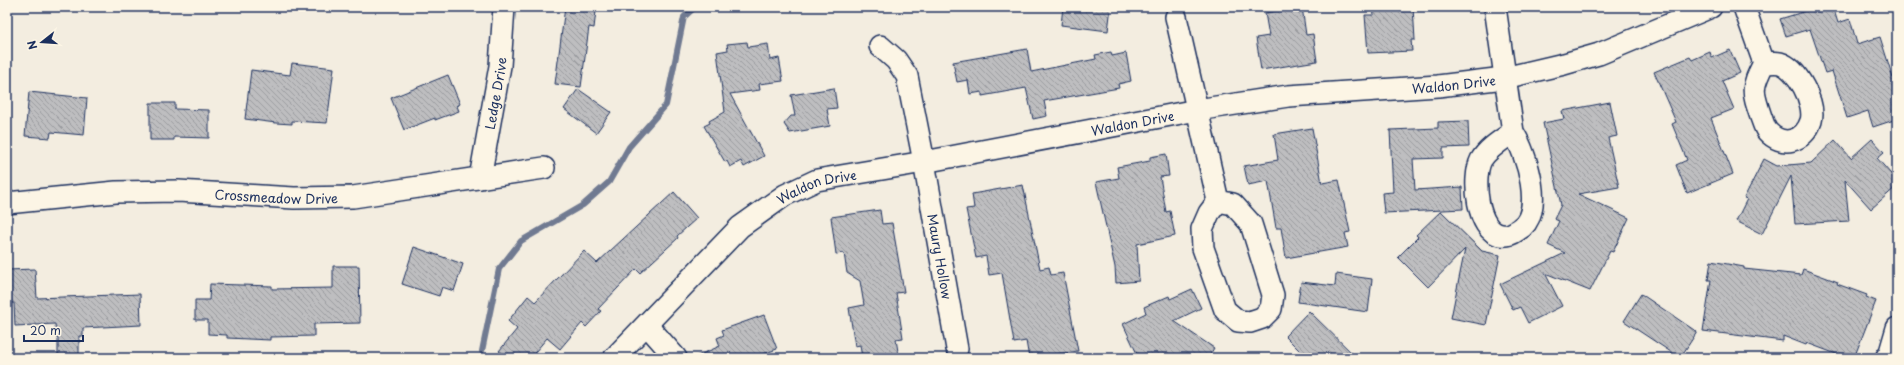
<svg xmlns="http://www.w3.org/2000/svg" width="1904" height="365" viewBox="0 0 1904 365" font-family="'Playpen Sans',sans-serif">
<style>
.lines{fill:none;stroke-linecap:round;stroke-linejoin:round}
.stream{stroke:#707a91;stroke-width:6}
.building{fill:url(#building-back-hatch);stroke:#1b2f5e}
.minor-casing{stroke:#1b2f5e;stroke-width:24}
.minor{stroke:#fcf5e5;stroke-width:21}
.labels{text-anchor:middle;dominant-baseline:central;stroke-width:3;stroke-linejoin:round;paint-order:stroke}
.street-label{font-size:13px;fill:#1b2f5e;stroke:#fcf5e5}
</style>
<defs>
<pattern id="building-back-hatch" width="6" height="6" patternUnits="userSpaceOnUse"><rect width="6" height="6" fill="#bebec0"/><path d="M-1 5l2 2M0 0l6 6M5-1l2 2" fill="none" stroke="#9a9b9f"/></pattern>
</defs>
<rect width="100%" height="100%" fill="#f3ede0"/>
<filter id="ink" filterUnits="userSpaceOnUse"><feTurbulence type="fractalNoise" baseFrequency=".025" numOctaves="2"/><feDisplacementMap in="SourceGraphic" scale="8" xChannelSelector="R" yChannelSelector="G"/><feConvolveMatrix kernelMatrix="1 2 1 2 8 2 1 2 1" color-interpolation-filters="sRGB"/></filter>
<g filter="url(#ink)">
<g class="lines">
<path class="stream" d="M482 351 499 269 521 241 583 205 609 182 629 147 666 105 684 17 695 7"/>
</g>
<path class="building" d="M565 7 596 11 594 28 589 27 581 87 555 84Z
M1063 7H1111L1108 31 1061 25Z
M1302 7 1306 35 1313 34 1317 61 1261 70 1256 38 1269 36 1265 13Z
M1373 7H1413L1415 40H1411L1412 51 1368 53 1365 15H1374Z
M1819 7H1833L1838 23 1850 19 1857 44 1880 37 1893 78 1897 76V119L1873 127 1868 111 1847 118 1832 71 1825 73 1810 29 1786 36 1780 19Z
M747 42 748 47 768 44 770 60 779 58 783 81 759 84 760 90 730 94 764 156 744 167 741 161 730 167 727 161 725 162 704 126 710 123 709 121 725 112 717 52 728 50 727 44Z
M1027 49 1031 72 1096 59 1095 55 1111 52 1112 56 1126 53 1131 81 1118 84 1119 88 1044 101 1047 116 1033 119 1026 88 982 96V92L970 94 968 80 957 82 953 62Z
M1730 50 1740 73 1722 81 1734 109 1711 118 1733 174 1687 193 1676 165 1687 160 1672 124 1676 122 1654 72 1690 57 1692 60 1710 52 1712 58Z
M292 63 334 68 327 123 292 121V124L276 123 245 119 251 70 290 75Z
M448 75 460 104 457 106 459 111 435 120V118L404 130 391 98Z
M834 88 837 108 827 109 830 126 790 133 784 124 791 116H795L791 95Z
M578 89 611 112 596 133 564 109Z
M29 92 87 98 84 135 51 132 50 138 25 136Z
M1610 102 1617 136 1608 138 1619 187 1578 194 1629 218 1613 252 1610 251 1590 291 1545 273 1562 306 1528 323 1520 307 1513 310 1500 284 1565 253 1548 245 1559 221 1554 219 1561 205 1543 123 1564 119 1562 111Z
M150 103H175V109L209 110V138L174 137V140H150Z
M1468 121 1469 147 1443 148V158L1413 159 1415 190 1462 187 1463 209 1384 213 1382 193 1393 192 1390 130 1438 128V122Z
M1312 128 1322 183 1339 180 1350 232 1345 233 1348 247 1286 258 1281 228H1276L1268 181 1248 185 1244 166 1278 160 1274 134Z
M1872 139 1884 152 1877 158 1897 181V186L1871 209 1845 180 1849 221 1795 224 1791 176 1762 234 1736 221 1747 199 1744 198 1764 159 1777 166 1811 163 1835 140 1851 158Z
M1166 154 1169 176 1160 177 1166 212 1170 211 1175 236 1137 244 1139 281 1116 283 1115 267 1096 182 1119 178 1117 167 1150 161V157Z
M1023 185 1040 269 1049 267 1051 275 1063 273 1078 351 1029 358 1026 341 1014 343 1002 273 989 275 986 256 976 258 966 209 974 208 972 194Z
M674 192 697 218 677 236 678 238 640 273 636 269 598 309 601 311 586 327 582 323 560 349 547 338 530 358H507L499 351 517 329 508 321 528 296 535 302 584 251 597 263Z
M880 210 882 224 892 223 904 292 896 293 903 338 896 339 899 358H862L860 345 855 346 849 308 864 305 860 281 847 273 844 253 836 254 831 217Z
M1441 211 1482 251 1500 255 1486 325 1451 318 1465 249 1428 287 1398 257 1418 237 1416 235Z
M414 247 463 264 454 291 442 287 439 296 402 284Z
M1711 261 1744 267V269L1801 275 1803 269 1838 282 1837 284 1867 295 1866 297 1876 301 1854 358H1847L1807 343 1806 345 1783 336V341L1703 331 1711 280H1708Z
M333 266H359L360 323 314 324V336L270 337V340L227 338V335L208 334V320H195V300H209L210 284 272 286V289L333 288Z
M35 269 37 298 140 294 141 325 83 328V336H79V358H58V337H56L55 324 15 326 14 303H7V270Z
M1336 274 1372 279 1368 312 1298 302 1301 282 1335 286Z
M1192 289 1201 308 1174 321 1214 348 1208 358H1139L1123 324 1146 313 1144 307 1169 296 1170 299Z
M1641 294 1697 332 1680 358 1624 321Z
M1309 311 1357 358H1307L1285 336Z
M764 315 777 349 752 358H693L720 346 717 338 724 335 722 330Z"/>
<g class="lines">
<defs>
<g id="minor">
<path d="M1495 7 1513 132C1527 154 1546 214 1518 230 1512 234 1508 236 1501 235 1477 232 1472 178 1481 160 1488 148 1502 140 1513 132"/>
<path d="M1744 7 1764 63C1751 88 1752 91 1761 117 1763 122 1764 127 1767 131 1782 148 1804 142 1811 121 1816 103 1797 68 1780 63 1775 62 1769 63 1764 63"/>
<path d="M1176 17 1218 201 1209 213 1202 229 1203 248 1225 310 1238 321 1250 322 1262 318 1271 309 1273 295 1251 224 1233 204 1218 201"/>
<path id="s1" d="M880 46 896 60 907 76 924 162 957 349"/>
<path id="s2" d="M480 178 500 66 504 7"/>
<path id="s3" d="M7 203 116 192 178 191 294 198 353 197 544 168"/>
<path d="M647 325 676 358"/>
<path id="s4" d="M614 358 740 227 785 195 817 180 924 162 1197 110 1288 96 1438 86 1504 78 1564 64 1599 54 1711 7"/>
<path d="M1886 358 1890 352 1897 328"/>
</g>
</defs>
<use href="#minor" class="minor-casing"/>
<use href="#minor" class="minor"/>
</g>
</g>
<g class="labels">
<g class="street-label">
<text stroke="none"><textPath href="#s4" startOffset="917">Waldon Drive</textPath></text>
<text stroke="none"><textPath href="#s2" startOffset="86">Ledge Drive</textPath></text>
<text stroke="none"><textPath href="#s4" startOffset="593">Waldon Drive</textPath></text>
<text stroke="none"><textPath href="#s4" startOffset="270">Waldon Drive</textPath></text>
<text stroke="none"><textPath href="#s3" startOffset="270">Crossmeadow Drive</textPath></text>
<text stroke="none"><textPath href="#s1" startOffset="224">Maury Hollow</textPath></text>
</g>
</g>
<rect width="1904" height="365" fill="none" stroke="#fcf5e5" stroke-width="24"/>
<rect x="12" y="12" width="1880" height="341" fill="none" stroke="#1b2f5e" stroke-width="1.5" filter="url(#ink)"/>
<g transform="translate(42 42) rotate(253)" stroke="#fcf5e5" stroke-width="3" paint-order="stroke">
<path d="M0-3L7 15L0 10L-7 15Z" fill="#1b2f5e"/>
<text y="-6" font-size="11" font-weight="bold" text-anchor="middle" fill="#1b2f5e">N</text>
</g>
<path d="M24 335v6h59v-6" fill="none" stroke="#1b2f5e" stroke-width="2"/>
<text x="30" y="335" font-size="12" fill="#1b2f5e" stroke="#fcf5e5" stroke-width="3" paint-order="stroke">20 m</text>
</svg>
